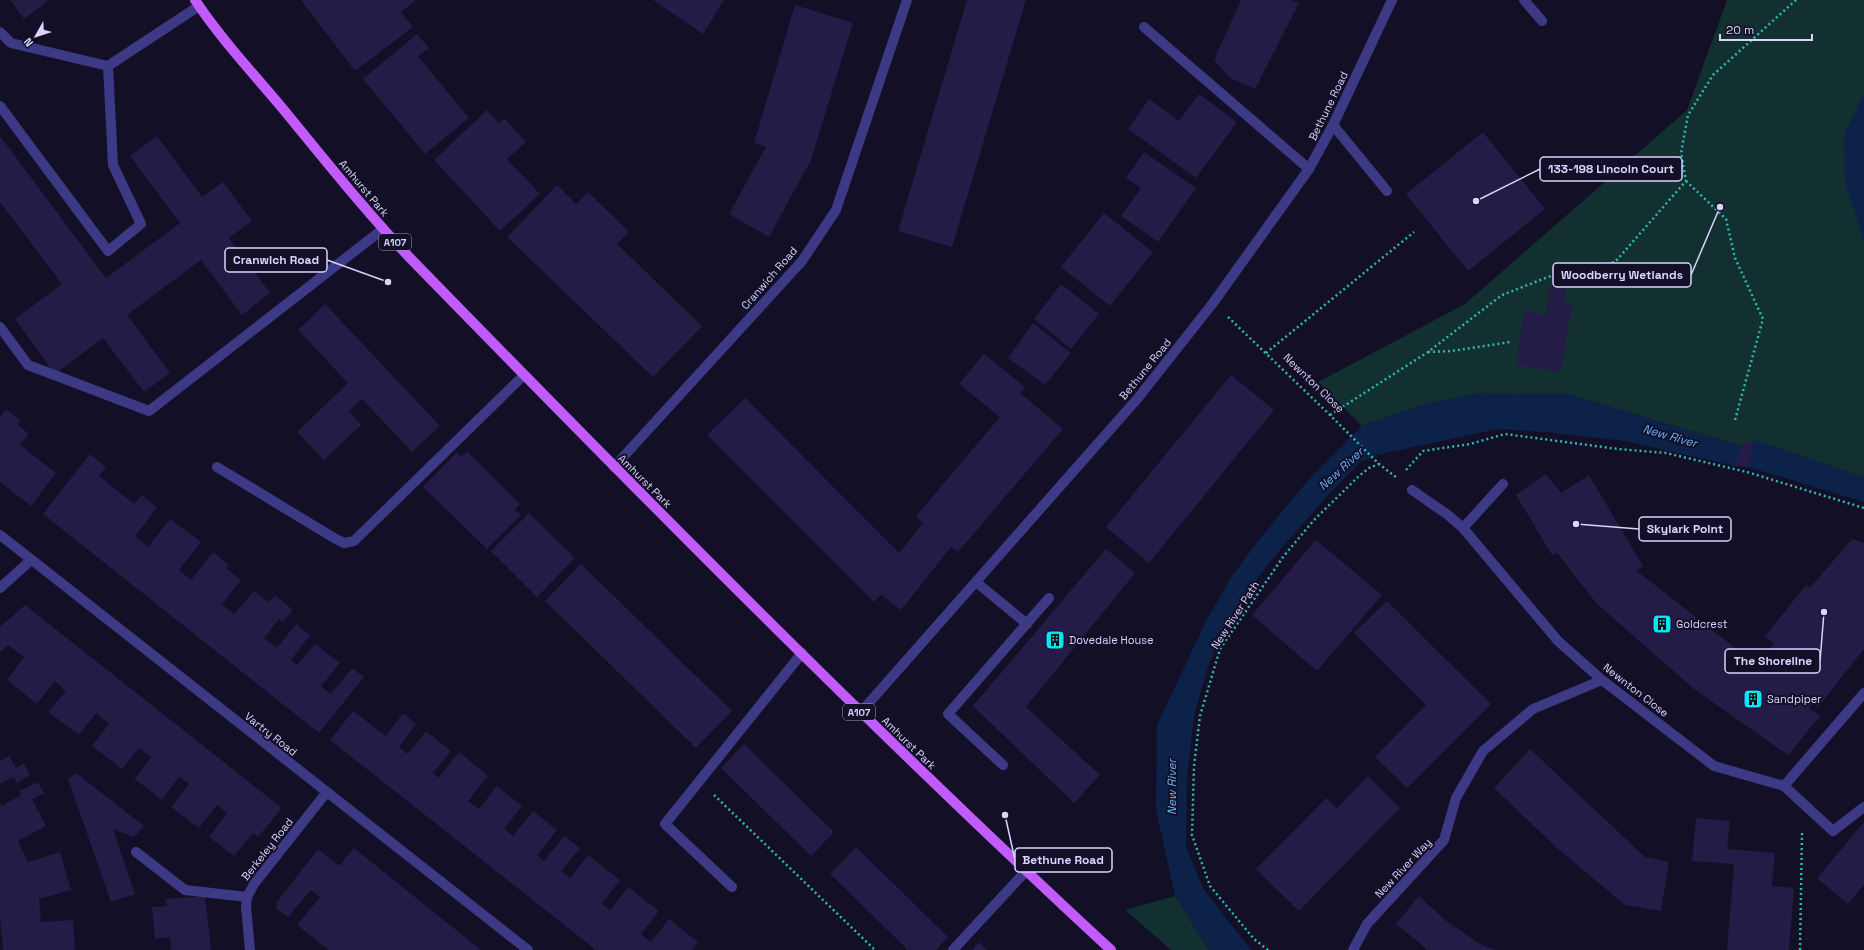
<svg xmlns="http://www.w3.org/2000/svg" width="1864" height="950" viewBox="0 0 1864 950" font-family="'Space Grotesk',sans-serif">
<style>
.green{fill:#12302f}
.water{fill:#0c2248}
.building{fill:#241b47}
.lines{fill:none;stroke-linecap:round;stroke-linejoin:round}
.path{stroke:#2fb8b0;stroke-width:2.5;stroke-dasharray:2 3;stroke-linecap:butt}
.minor{stroke:#3d3a85;stroke-width:10}
.major{stroke:#c25bff;stroke-width:10}
.labels{text-anchor:middle;dominant-baseline:central;stroke-width:4;stroke-linejoin:round;paint-order:stroke}
.shield{fill:#130f26;stroke:#9e99be;stroke-width:1}
.shield-label{font-size:10px;font-weight:bold;fill:#d9d4ff}
.street-label{font-size:11px;fill:#d9d4ff;stroke:#130f26}
.poi-label{font-size:11px;fill:#d9d4ff;stroke:#130f26;text-anchor:start}
.water-label{font-size:12px;font-style:italic;fill:#62b6ff;stroke:#130f26}
.leader{fill:none;stroke:#d9d4ff;stroke-width:1.5}
.callout-dot{fill:#d9d4ff;stroke:#130f26;stroke-width:1.5}
.callout{fill:#130f26;stroke:#d9d4ff;stroke-width:1.5}
.callout-label{font-size:12px;text-anchor:middle;font-weight:bold;fill:#d9d4ff}
</style>
<rect width="100%" height="100%" fill="#130f26"/>
<path class="green" d="M1727 0H1864V477L1741 446 1567 394 1422 405 1362 426 1318 382 1465 304 1687 110Z
M1175 896 1209 950H1171L1125 910Z"/>
<path class="water" d="M1864 93V241L1845 183 1844 135Z
M1476 393 1567 394 1741 446 1734 466 1625 441 1544 432 1497 429 1377 455 1360 462 1330 493 1279 551 1249 589 1215 648 1208 667 1194 716 1187 777 1186 846 1203 888 1251 950H1209L1175 896 1156 810 1157 725 1207 619 1232 576 1262 536 1309 479 1362 426 1422 405Z
M1754 440 1864 477V502L1748 467Z"/>
<path class="building" d="M10 0H49L24 19Z
M301 0H416L401 12 413 27 355 71Z
M653 0H724L703 34Z
M967 0H1026L952 247 898 231Z
M1241 0H1291L1299 3 1255 89 1230 78 1214 60Z
M795 5 853 23 811 160 769 237 729 214 766 147 754 143Z
M417 34 429 48 418 56 469 118 425 154 363 79Z
M1199 94 1237 122 1196 178 1128 129 1149 99 1179 121Z
M487 110 499 123 504 118 526 142 507 159 540 194 500 231 434 160Z
M1483 132 1545 209 1468 271 1406 194Z
M0 136 106 278 180 223 130 156 157 136 202 197 223 182 252 221 229 238 270 293 242 315 201 260 127 315 170 373 144 392 103 338 55 374 15 319 62 284 0 202Z
M1144 152 1196 188 1158 242 1121 216 1141 188 1126 178Z
M557 185 576 204 588 192 629 232 617 244 702 326 653 377 507 237Z
M1104 213 1153 252 1110 306 1061 267Z
M1061 284 1099 314 1071 349 1034 319Z
M1550 285 1566 288 1564 302 1572 303 1561 372 1516 365 1524 311 1546 315Z
M325 304 440 426 412 452 362 399 349 411 361 425 324 460 297 432 348 383 298 330Z
M1033 323 1071 353 1045 385 1008 358Z
M984 354 1025 387 1020 393 1063 429 958 552 951 547 901 610 881 595 874 602 707 435 745 398 899 553 923 523 916 516 1000 417 959 384Z
M1231 375 1274 410 1149 563 1106 527Z
M6 409 20 420 17 424 29 434 20 445 56 473 31 506 0 482V417Z
M1754 440 1748 467 1734 466 1741 446Z
M467 451 520 504 515 510 521 515 487 549 423 487 457 452 461 457Z
M90 454 106 467 99 476 134 504 142 495 157 508 135 536 148 547 170 519 201 542 179 570 191 580 213 552 229 565 226 568 241 580 222 604 234 614 254 591 269 602 275 595 293 610 283 622 279 619 264 638 277 648 296 624 310 635 291 660 297 665 315 644 340 663 321 686 331 694 352 668 364 677 319 733 43 514Z
M1546 474 1561 493 1589 475 1643 566 1637 571 1757 665 1774 644 1765 636 1806 585 1810 588 1852 539 1864 543V649L1818 707 1813 703 1809 708 1820 716 1788 755 1694 689 1597 604 1557 553 1552 555 1516 495Z
M529 513 575 558 537 597 491 551Z
M1316 540 1382 595 1317 671 1252 615Z
M1106 549 1135 573 1026 707 1100 775 1074 803 973 706Z
M581 564 732 711 696 748 545 601Z
M1387 601 1491 704 1407 788 1375 757 1426 705 1354 633Z
M25 605 282 808 258 837 253 833 234 856 209 837 227 813 217 805 199 828 171 807 189 784 179 777 162 800 135 779 151 757 139 748 122 769 92 746 109 724 96 713 79 735 48 712 66 691 55 681 37 704 7 680 24 657 8 645 0 652V627Z
M353 711 386 736 403 713 416 724 399 747 408 754 426 731 451 751 433 773 438 778 459 752 488 776 468 801 479 809 497 786 522 806 504 829 513 836 533 811 557 830 537 855 544 861 564 836 580 848 561 871 570 878 588 855 620 880 602 904 610 910 628 887 659 911 641 934 651 942 669 919 698 942 692 950H596L330 740Z
M744 744 834 832 811 856 721 768Z
M1530 749 1645 857 1669 862 1661 911 1625 905 1557 848 1494 788Z
M9 756 16 768 24 763 30 775 17 783 14 777 0 784V761Z
M76 773 144 826 134 837 113 829 135 894 111 902 68 779Z
M1368 776 1400 808 1299 911 1256 869 1326 798 1337 808Z
M38 782 44 793 32 799 46 826 18 841 28 862 60 852 71 890 39 899 41 922 73 920 75 950H3L0 916V803L2 806 21 795 20 791Z
M1696 818 1730 821 1727 849 1775 853 1772 886 1794 888 1789 950H1727L1734 864 1692 861Z
M1864 822V884L1848 904 1817 878Z
M856 847 948 937 936 950H908L830 874Z
M354 848 481 950H329L297 925 320 897 311 890 288 917 276 909 277 902 318 849 339 866Z
M205 896 211 950H171L170 937 155 939 152 907 167 906 166 899Z
M1419 896 1445 920 1480 944 1495 950H1428L1396 924Z
M979 942 987 950H972Z"/>
<g class="lines">
<path class="path" d="M1686 181 1726 219 1735 258 1763 319 1735 420
M1228 317 1330 415 1379 464 1397 478
M1428 352 1452 351 1510 342
M1266 353 1414 232
M1330 415 1428 352 1502 295 1561 272 1615 262 1686 181 1681 153 1688 115 1713 75 1796 0
M1406 470 1423 451 1470 444 1505 434 1618 449 1666 453 1747 472 1864 508
M714 795 875 950
M1268 950 1254 939 1210 886 1192 835 1194 766 1200 716 1220 649 1283 557 1314 520 1359 476 1369 468 1379 464
M1800 950 1802 833"/>
<path class="minor" d="M1524 0 1542 21
M1144 27 1309 169
M0 32 11 43 108 66 199 6
M0 106 108 251 141 224 113 165 108 66
M1333 125 1387 191
M0 327 28 365 149 411 383 229
M217 467 334 538 344 543 354 541 524 375
M614 467 802 261 836 210 907 0
M1412 490 1448 515 1463 528 1558 641 1602 680 1714 766 1784 786 1864 693
M1463 528 1503 484
M0 535 528 950
M976 582 1027 624
M0 588 31 560
M860 713 1138 398 1213 303 1309 169 1333 125 1392 0
M1003 765 948 714 1049 598
M1784 786 1833 831 1864 807
M136 852 185 890 247 897
M732 887 665 824 802 653
M250 950 246 907 247 897 254 884 326 793
M953 950 1026 871
M1353 950 1367 924 1444 840 1456 798 1483 751 1533 709 1602 680"/>
<path class="major" d="M195 0C221 39 253 73 283 109 325 160 366 212 411 259 640 494 870 727 1111 950"/>
</g>
<defs>
<symbol id="building-square" viewBox="-11 -11 22 22"><rect x="-9" y="-9" width="18" height="18" rx="4" fill="#00e5ff" stroke="#130f26"/><path d="M-4-6H4V6H1V3H-1V6H-4ZM-2.5-4.3h1.7v1.8h-1.7ZM.8-4.3h1.7v1.8H.8ZM-2.5-1h1.7V.8h-1.7ZM.8-1h1.7V.8H.8Z" fill="#111"/></symbol>
</defs>
<g fill-rule="evenodd">
<use href="#building-square" x="1651" y="613" width="22" height="22"/>
<use href="#building-square" x="1044" y="629" width="22" height="22"/>
<use href="#building-square" x="1742" y="688" width="22" height="22"/>
</g>
<g class="labels">
<g class="shield">
<rect x="379" y="234" width="32" height="16" rx="3"/>
<rect x="843" y="704" width="32" height="16" rx="3"/>
</g>
<g class="shield-label">
<text x="395" y="242">A107</text>
<text x="859" y="712">A107</text>
</g>
<g class="street-label">
<text transform="translate(1328 106) rotate(-64)">Bethune Road</text>
<text transform="translate(364 188) rotate(50)">Amhurst Park</text>
<text transform="translate(769 278) rotate(-49)">Cranwich Road</text>
<text transform="translate(1145 369) rotate(-51)">Bethune Road</text>
<text transform="translate(1314 383) rotate(44)">Newnton Close</text>
<text transform="translate(645 481) rotate(45)">Amhurst Park</text>
<text transform="translate(1235 615) rotate(-57)">New River Path</text>
<text transform="translate(1636 690) rotate(38)">Newnton Close</text>
<text transform="translate(271 734) rotate(38)">Vartry Road</text>
<text transform="translate(909 743) rotate(44)">Amhurst Park</text>
<text transform="translate(267 849) rotate(-52)">Berkeley Road</text>
<text transform="translate(1403 868) rotate(-47)">New River Way</text>
</g>
<g class="poi-label">
<text x="1676" y="624">Goldcrest</text>
<text x="1069" y="640">Dovedale House</text>
<text x="1767" y="699">Sandpiper</text>
</g>
<g class="water-label">
<text transform="translate(1670 436) rotate(16)">New River</text>
<text transform="translate(1341 469) rotate(-43)">New River</text>
<text transform="translate(1172 787) rotate(-90)">New River</text>
</g>
</g>
<path class="leader" d="M1476 201L1540 169M388 282L327 260M1720 207L1691 275M1576 524L1639 529M1824 612L1820 661M1005 815L1015 860"/>
<g class="callout-dot">
<circle cx="1476" cy="201" r="4"/>
<circle cx="388" cy="282" r="4"/>
<circle cx="1720" cy="207" r="4"/>
<circle cx="1576" cy="524" r="4"/>
<circle cx="1824" cy="612" r="4"/>
<circle cx="1005" cy="815" r="4"/>
</g>
<g class="callout">
<rect x="1540" y="157" width="142" height="24" rx="4"/>
<rect x="225" y="248" width="102" height="24" rx="4"/>
<rect x="1553" y="263" width="138" height="24" rx="4"/>
<rect x="1639" y="517" width="92" height="24" rx="4"/>
<rect x="1725" y="649" width="95" height="24" rx="4"/>
<rect x="1015" y="848" width="97" height="24" rx="4"/>
</g>
<g class="callout-label">
<text x="1611" y="173">133-198 Lincoln Court</text>
<text x="276" y="264">Cranwich Road</text>
<text x="1622" y="279">Woodberry Wetlands</text>
<text x="1685" y="533">Skylark Point</text>
<text x="1773" y="665">The Shoreline</text>
<text x="1063" y="864">Bethune Road</text>
</g>
<g transform="translate(36 36) rotate(231)" stroke="#130f26" stroke-width="3" paint-order="stroke">
<path d="M0-3L7 15L0 10L-7 15Z" fill="#d9d4ff"/>
<text y="-6" font-size="11" font-weight="bold" text-anchor="middle" fill="#d9d4ff">N</text>
</g>
<path d="M1720 34v6h92v-6" fill="none" stroke="#d9d4ff" stroke-width="2"/>
<text x="1726" y="34" font-size="12" fill="#d9d4ff" stroke="#130f26" stroke-width="3" paint-order="stroke">20 m</text>
</svg>
